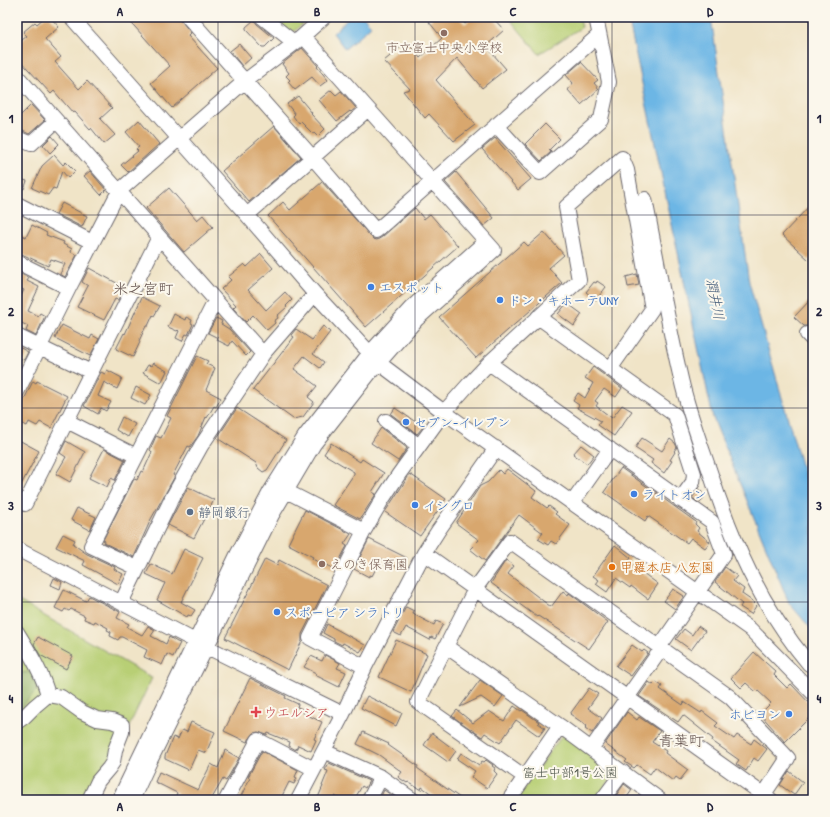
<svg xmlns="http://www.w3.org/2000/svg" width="830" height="817" viewBox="0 0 830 817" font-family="'Patrick Hand','Klee One',sans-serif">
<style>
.green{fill:#b8cf74;stroke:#6d7858}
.forest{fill:#92b266;stroke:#5a6a50}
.water{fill:#6cb6e5;stroke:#476c90}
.building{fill:#d8a76e}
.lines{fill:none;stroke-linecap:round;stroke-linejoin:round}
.minor-casing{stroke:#6a666c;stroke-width:16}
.minor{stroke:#fff;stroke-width:14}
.grid{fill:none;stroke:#22223b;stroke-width:1;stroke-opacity:0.55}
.education-dot{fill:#8d6e63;stroke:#fbf7ec;stroke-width:1.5}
.shop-dot{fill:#3f7fe0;stroke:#fbf7ec;stroke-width:1.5}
.service-dot{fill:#5c6f8a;stroke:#fbf7ec;stroke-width:1.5}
.food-dot{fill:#e8710a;stroke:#fbf7ec;stroke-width:1.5}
.health-dot{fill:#e0444e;stroke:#fbf7ec;stroke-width:1.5}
.labels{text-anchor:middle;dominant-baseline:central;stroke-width:4;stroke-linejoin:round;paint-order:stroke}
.education-label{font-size:13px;fill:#785e54;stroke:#fbf7ec}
.shop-label{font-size:13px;fill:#366cbe;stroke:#fbf7ec;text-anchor:start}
.service-label{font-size:13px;fill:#4e5e75;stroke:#fbf7ec;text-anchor:start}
.food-label{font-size:13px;fill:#c56008;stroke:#fbf7ec;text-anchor:start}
.health-label{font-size:13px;fill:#be3a42;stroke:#fbf7ec;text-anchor:start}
.park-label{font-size:13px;fill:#4f564c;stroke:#fbf7ec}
.water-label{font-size:14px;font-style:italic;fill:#3c5676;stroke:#fbf7ec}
.quarter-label{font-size:15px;fill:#62514d;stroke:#fbf7ec}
.neatline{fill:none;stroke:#22223b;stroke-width:1.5}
.grid-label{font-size:13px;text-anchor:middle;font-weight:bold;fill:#22223b}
</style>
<rect width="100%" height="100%" fill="#fbf7ec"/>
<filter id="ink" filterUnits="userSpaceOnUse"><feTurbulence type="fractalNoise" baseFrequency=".025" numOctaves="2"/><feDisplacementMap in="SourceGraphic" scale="8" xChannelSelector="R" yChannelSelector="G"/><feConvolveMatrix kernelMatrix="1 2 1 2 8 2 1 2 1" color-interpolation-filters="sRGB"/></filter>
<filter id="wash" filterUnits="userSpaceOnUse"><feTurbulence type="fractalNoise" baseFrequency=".012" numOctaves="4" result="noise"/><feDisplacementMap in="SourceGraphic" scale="16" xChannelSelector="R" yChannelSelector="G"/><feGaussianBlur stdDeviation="0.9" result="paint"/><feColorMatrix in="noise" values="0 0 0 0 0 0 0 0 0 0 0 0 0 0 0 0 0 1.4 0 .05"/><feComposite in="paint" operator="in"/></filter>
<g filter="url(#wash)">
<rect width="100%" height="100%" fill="#f0e4c7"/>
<path class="green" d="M268 17H311L291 34Z
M508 17H579L582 27 539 54Z
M17 600 152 678 94 800H17Z
M563 734 616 772 596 800H515Z"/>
<path class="forest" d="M32 672 41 685 17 712V673Z"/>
<path class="water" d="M350 17H364L371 26 345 49 333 33Z
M628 17H711L749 282 810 496 813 501V631L789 603 713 418Z"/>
<g id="blocks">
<path class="building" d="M45 17H50L59 27 45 39 61 57 55 62 79 89 87 81 112 108 100 119 115 135 104 144 91 128 90 129 75 112 73 113 54 91 51 94 17 57V44L27 36 23 32 35 22 37 24Z
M126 17H178L191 33 188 36 217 68 172 108 151 83 170 66Z
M433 17H458L465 24 473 17H492L504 30 486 46 506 69 482 88 457 58 436 80 475 125 454 141 429 114 425 118 403 91 410 89 384 61 407 42 420 58 442 38 429 22Z
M254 20 257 24 274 38 265 47H262L246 30V27Z
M239 44 251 58 242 66 230 51Z
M302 48 318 66 317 67 328 80 320 86 312 77 295 90 288 82 290 80 286 76 289 73 282 64Z
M581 62 598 80 594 83 599 89 581 105 568 90 573 83 566 75Z
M331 90 336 95 341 91 356 108 351 112 350 111 337 121 319 100Z
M298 96 312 113 311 114 325 129 318 136 314 132 313 134 301 122 299 124 293 116 295 114 287 104Z
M31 105 45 120 29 134 23 131 17 125V119Z
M139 120 159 144 128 172 121 165 138 151 136 149 139 147 126 132Z
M545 124 560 139 549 150 551 152 541 161 525 144Z
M274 126 301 157 249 202 222 171Z
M52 136 59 144 50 153 43 145Z
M495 138 531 179 518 190 482 149Z
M54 155 63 165 66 162 75 171 68 178 62 171 56 189 53 188 48 195 32 188 42 166Z
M90 171 106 190 101 195 84 176Z
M456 172 494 218 484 226 445 182Z
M17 178 27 181 24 189 17 186Z
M322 182 373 239 377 240 382 237 415 208 424 219 430 214 458 246 366 327 268 216 283 202 290 210Z
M169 188 197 220 203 215 213 227 184 252 146 208Z
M813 202V255L809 260 782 235Z
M62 203 87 216 82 227 56 214Z
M32 225 47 233 46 235 64 242 63 244 72 249 71 252 77 255 65 277 60 274 65 264 51 259 48 266 17 252V233L26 237Z
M544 232 564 255 549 268 562 283 476 358 439 317 524 242 528 246Z
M261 254 273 268 248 290 266 310 285 292 292 300 286 306 287 307 277 316 278 318 274 321 275 323 267 330 253 315 246 322 233 308 236 305 221 289 231 280 228 277 244 264 247 267Z
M89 268 124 287 118 300 115 299 104 320 77 307 88 286 82 282Z
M17 272 29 278 27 281 39 287 28 311 38 316 40 313 45 316 36 336 26 331 28 326 17 321V304L24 290 17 287Z
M637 274 639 285 628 287 626 277Z
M597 281 606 287 596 300 586 292 594 282 596 283Z
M142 297 160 306 154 316 153 315 148 326H146L139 341 140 342 133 357 116 349 124 333 125 334Z
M813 297V328L809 326H804L794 317Z
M567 303 582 314 574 326 558 314Z
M174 314 185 320 186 317 192 320 191 323 193 324 188 335 186 334 182 341 176 338 179 331 178 330 177 331 168 327Z
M216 318 222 321 221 324 229 329 250 352 246 356 232 341 229 346 217 340 218 338 208 333Z
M62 325 90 339 92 335 99 339 90 356 55 338Z
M323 326 330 332 313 354 324 362 320 368 304 356 294 369 317 386 308 397 314 402 303 417 293 419 253 390 294 337 291 335 296 329 312 340Z
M17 346 28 352 24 360 17 357Z
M197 356 208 361 206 364 215 368 206 390 221 398 216 407 214 406 207 418 206 417 198 436 190 447 188 446 173 475 175 476 151 519 134 557 104 543 105 541 103 540 134 479 137 480 141 471 143 472 152 452 150 450 156 436 161 438 171 418 167 416Z
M153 363 167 371 161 383 143 373 148 365 151 366Z
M593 367 622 388 616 397 604 389 595 401 598 403 596 406 612 418 622 405 632 411 614 436 598 425 601 421 577 408 579 405 573 401 578 393 585 398 593 383 585 378Z
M107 370 122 378 117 389 104 382 98 396 111 402 106 411 101 408 98 414 84 406 101 372 105 374Z
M33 381 36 383 37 381 67 396 51 428 40 422 37 426 29 422 27 426 17 421V405L19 401 23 402Z
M136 387 151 395 145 405 131 398Z
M237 408 286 440 267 470 263 472 258 468 256 463 217 438Z
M395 408 423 427 417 434 391 414Z
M122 417 135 424 128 437 116 430Z
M381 428 407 448 398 461 371 443Z
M642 438 662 451 670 439 675 443 677 447 674 451 675 452 670 460 672 461 664 473 651 463 653 460 635 448Z
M17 439 39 451 22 483 17 480Z
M66 441 85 452 70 482 56 474 66 457 60 453Z
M331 443 360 462 362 459 384 473 372 492 376 494 360 519 333 505 354 474V472L324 454Z
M581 445 594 455 587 464 573 454Z
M104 449 125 460 115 480 111 478 107 487 89 478Z
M621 468 696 522 695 524 699 528 697 531 710 542 705 548 691 538 687 543 648 516 645 521 604 492Z
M507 469 536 491 532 497 547 508 549 506 557 512 555 514 570 525 556 544 551 541 548 545 538 539 543 533 519 515 485 561 470 549 479 540 456 523 480 486 488 482 499 470 503 474Z
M410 474 446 499 420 536 385 512Z
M188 487 214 500 194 538 168 525Z
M698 489 702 492 701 495 704 497 700 503 692 498Z
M77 508 96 517 90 530 71 520Z
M305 510 351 534 344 544 347 546 335 569 312 559 313 557 288 544Z
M63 534 75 540 73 544 87 554 115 567 114 569 123 574 118 584 83 565 85 561 56 547Z
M369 539 407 558 401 569 381 559 372 576 369 575V577L354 569Z
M615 545 631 558 628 562 658 584 648 599 631 586 630 588 616 578 607 592 596 584 599 580 593 576Z
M184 549 203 558 181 602 195 610 191 616 188 615 187 617 157 600 165 583 146 574 151 564 172 574Z
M265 559 277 565 279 560 327 585 302 634V641L288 670 225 638Z
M506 560 514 566 508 574 551 607 563 591 568 595 569 593 608 622 589 649 538 616 537 617 491 583Z
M725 567 737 576 733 581 744 589 742 594 755 603 754 604 756 606 751 614 740 607 742 604 715 582Z
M54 578 62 582 60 589 51 585Z
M673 589 684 596 675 609 664 601Z
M64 590 86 601 89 596 120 612 117 618 129 624 127 627 142 635 148 626 155 630 151 636 166 644 169 637 177 642 180 643 173 657 167 654 162 665 144 657 147 650 122 637H120L118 640 110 636 111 632 107 630 108 628 95 621 94 623 84 619 85 616 71 609 69 611 65 609 63 612 55 608Z
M406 607 414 611 413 614 434 625 436 621 443 624 435 639 431 637 430 640 406 627 401 636 393 632Z
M327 624 365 645 360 652 343 643 342 645 334 641V639L323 633Z
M698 626 705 631 691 650 676 639 684 629 692 635Z
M38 637 73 656 66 669 40 655 34 644Z
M396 640 427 654 411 692 379 677Z
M632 645 642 652 644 650 648 653 631 676 616 666Z
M754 652 776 672 774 675 787 688 791 684 813 707V714L785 742 760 714 771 703 757 690 755 691 746 683 741 688 731 678Z
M325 655 340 663 337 668 346 672 339 687 315 675 316 673 304 667 311 656 322 661Z
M250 678 286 696 285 698 298 704 297 707 305 710 303 713 322 722 314 739 316 740 311 751 298 745 296 750 289 746 290 742 268 733 267 735 258 732 254 733 247 742 224 731Z
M480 680 503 696 495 707 481 697 460 707Z
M649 682 653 685 656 682 662 686 660 689 683 705 684 702 701 713 702 711 718 723 715 726 734 739 737 735 751 744 754 739 767 749 758 761 754 758 746 771 736 764 739 760 712 741 713 739 683 715 678 722 639 696Z
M589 688 598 694 588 708 602 718 592 733 585 728 587 726 570 714Z
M367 696 402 713 396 726 361 708Z
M514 706 521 711 522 710 539 722 538 723 545 728 539 736 516 720 500 743 485 733 482 737 452 716 457 710 473 723 489 711 504 721Z
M627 712 637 720 639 717 660 731 652 742 666 751 665 753 688 770 680 780 676 777 673 781 655 767 650 774 637 765 634 768 625 762 627 760 605 744Z
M191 722 215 732 206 753 198 750 189 770 165 759V756L173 737 178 739 182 730 187 732Z
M363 732 389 744 388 745 418 766 417 768 463 800H440L422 787 421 790 408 782 407 783 398 777 402 772 379 755 357 744Z
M432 733 456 751 448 762 424 745Z
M225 750 239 758 226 781 223 779 211 800H180L175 798 177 793 155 782 159 772 198 790 211 764 218 768Z
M262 751 298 770 295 777 297 778 294 784 289 782 280 800H239L250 778 248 777Z
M461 753 479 765 482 761 484 762 486 760 493 765 492 766 495 768 494 771 497 774 487 788 471 777 475 771 457 759Z
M329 763 369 781 365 788 362 786 354 800H342L335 796 333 800H317L323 786H322L328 771 325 770Z
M789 771 803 782 794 795 780 785Z
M624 784 632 790 625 800H613Z
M384 790 398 800H379Z"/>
</g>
</g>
<g filter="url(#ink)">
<use href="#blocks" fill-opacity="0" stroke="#6a666c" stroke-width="1"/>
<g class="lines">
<defs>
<path id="minor" d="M71 17 247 215 315 294 379 363 444 412 750 629 813 693
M188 17 313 158 376 231 599 35
M262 17 295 43
M17 76 263 354
M496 125 540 173 601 119 609 82 596 17
M17 138 31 144 56 121
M645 199C657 259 667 320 681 379 688 410 699 440 709 469 732 541 760 605 809 664
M17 204 92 242
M247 215 368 109
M17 262 69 288
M538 317 675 415 694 474 693 482 680 500
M807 334 813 340
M17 336 91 372
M489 363 712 522 724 554 660 646
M17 392 69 288 119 191 245 81 295 43 324 17
M67 421 136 456
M386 421 419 446
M286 491 364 531
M17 500 25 504 159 237
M572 503 610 449
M17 549 201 644 343 714
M424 553 771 800
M137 568 91 546 215 301
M121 603 171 500 201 446 263 354 315 294
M17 632C29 652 42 672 48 695
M447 647 560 726 660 800
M365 667 310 638 364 531 382 500 399 474 444 412 469 384 489 363 579 280 566 207 622 158 627 170 652 309 610 369
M17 722 24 717 35 706 48 695 61 697 82 712 97 719 112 721 122 725V732L115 750 113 762 109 768 98 781 89 800
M591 749 662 648
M324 751 381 777 413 800
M525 777 418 702 475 589 510 541 730 697 788 758 760 800
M119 800 237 555 270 492 305 436 369 354 411 308 486 241
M132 800 150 761 272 515 314 444 369 374 417 319 494 250 303 36
M226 800 258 740 314 769
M298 800 343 714 365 667 424 553 438 531 496 448
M369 800 381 777
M509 800 560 726
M602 800 623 772"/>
</defs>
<use href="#minor" class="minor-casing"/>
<use href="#minor" class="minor"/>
</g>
</g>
<path class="grid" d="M218 17V800M415 17V800M612 17V800M17 215H813M17 408H813M17 602H813"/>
<g class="education-dot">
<circle cx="444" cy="33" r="4"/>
<circle cx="322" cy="564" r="4"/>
</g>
<g class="shop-dot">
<circle cx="371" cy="287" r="4"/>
<circle cx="500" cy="300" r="4"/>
<circle cx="406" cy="422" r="4"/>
<circle cx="634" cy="494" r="4"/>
<circle cx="415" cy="505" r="4"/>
<circle cx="277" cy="612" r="4"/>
<circle cx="789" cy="714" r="4"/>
</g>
<circle class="service-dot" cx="190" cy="512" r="4"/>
<circle class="food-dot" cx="612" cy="567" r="4"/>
<path class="health-dot" d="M254 706h4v4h4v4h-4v4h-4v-4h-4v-4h4z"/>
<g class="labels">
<g class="education-label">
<text x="444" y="47">市立富士中央小学校</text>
<text x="330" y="564" text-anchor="start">えのき保育園</text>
</g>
<g class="shop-label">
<text x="379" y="287">エスポット</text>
<text x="508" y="300">ドン・キホーテUNY</text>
<text x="414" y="422">セブン-イレブン</text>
<text x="642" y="494">ライトオン</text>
<text x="423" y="505">イシグロ</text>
<text x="285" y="612">スポーピア シラトリ</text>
<text x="781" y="714" text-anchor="end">ホビヨン</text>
</g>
<g class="service-label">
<text x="198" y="512">静岡銀行</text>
</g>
<g class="food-label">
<text x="620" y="567">甲羅本店 八宏園</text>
</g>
<g class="health-label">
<text x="264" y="712">ウエルシア</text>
</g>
<g class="park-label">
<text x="570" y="772">富士中部1号公園</text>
</g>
<g class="water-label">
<text transform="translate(716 299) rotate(79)">潤井川</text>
</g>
<g class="quarter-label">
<text x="143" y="288">米之宮町</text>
<text x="681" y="740">青葉町</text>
</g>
</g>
<rect width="830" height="817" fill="none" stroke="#fbf7ec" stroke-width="44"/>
<rect x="22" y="22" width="786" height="773" class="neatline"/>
<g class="grid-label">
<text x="120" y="16">A</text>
<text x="317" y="16">B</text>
<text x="513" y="16">C</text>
<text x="710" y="16">D</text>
<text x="11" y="123">1</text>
<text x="819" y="123">1</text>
<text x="11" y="316">2</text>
<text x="819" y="316">2</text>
<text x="11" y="510">3</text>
<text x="819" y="510">3</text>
<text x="11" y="703">4</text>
<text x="819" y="703">4</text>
<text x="120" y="811">A</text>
<text x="317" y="811">B</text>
<text x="513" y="811">C</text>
<text x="710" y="811">D</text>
</g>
</svg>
